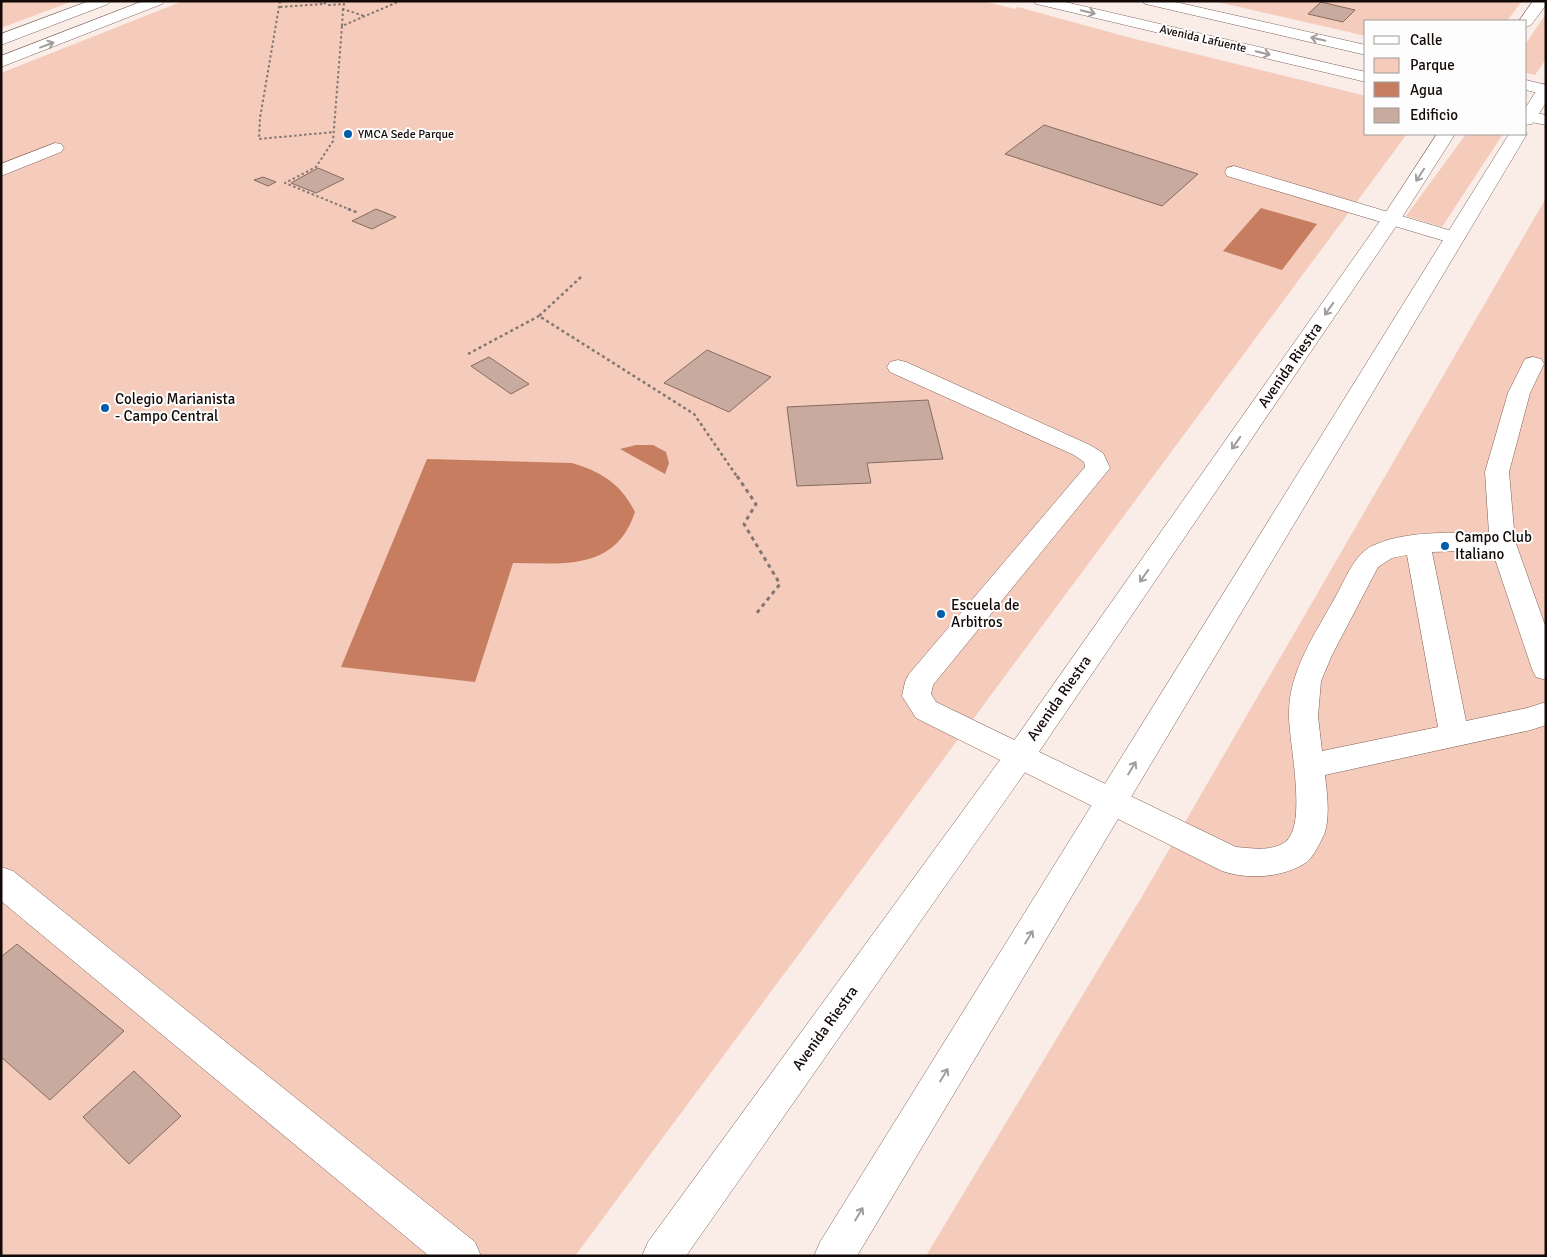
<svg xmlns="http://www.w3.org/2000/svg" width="1547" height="1257" viewBox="0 0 1547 1257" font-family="Signika,sans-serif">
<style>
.green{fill:#f5cbbb}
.water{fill:#c77e60}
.building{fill:#c8aa9e;stroke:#876b60}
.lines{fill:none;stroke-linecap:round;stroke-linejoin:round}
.minor-casing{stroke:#7d6157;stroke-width:1}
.major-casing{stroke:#7d6157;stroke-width:1}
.path-far2{stroke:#827773;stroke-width:2;stroke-dasharray:2.5 2.5;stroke-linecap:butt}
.path-far1{stroke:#827773;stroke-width:2.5;stroke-dasharray:3 3;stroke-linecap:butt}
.path{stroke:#827773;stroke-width:3;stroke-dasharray:4 4;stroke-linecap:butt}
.minor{fill:#fff;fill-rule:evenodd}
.major{fill:#fff;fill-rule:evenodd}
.oneway{stroke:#a19d9b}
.poi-dot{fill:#015ca9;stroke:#fdfdfd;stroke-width:2}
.labels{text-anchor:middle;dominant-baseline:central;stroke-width:4;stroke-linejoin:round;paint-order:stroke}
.far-street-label{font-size:12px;fill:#130906;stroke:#fdfdfd}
.far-poi-label{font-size:12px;fill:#130906;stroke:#fdfdfd;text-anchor:start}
.street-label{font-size:15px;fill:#130906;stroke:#fdfdfd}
.poi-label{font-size:15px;fill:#130906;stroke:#fdfdfd;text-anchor:start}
</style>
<rect width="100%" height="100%" fill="#faede8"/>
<path class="green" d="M1 1H73L1 28Z
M183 1H983L1015 9 1018 7 1131 38 1366 96V134H1407L575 1256H1V73Z
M1213 1H1522L1507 21H1366V36Z
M1546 14V59L1535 75 1526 73V43Z
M1466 134H1503L1442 227 1406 216Z
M1546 198V1256H926L1144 893Z"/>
<path class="water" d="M1261 208 1317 224 1282 270 1223 251Z
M636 445H653L666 452 669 463 665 474 620 449Z
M427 459 572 463C602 472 621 484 635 512 615 572 563 563 513 563L475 682 341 667Z"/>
<path class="building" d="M1321 2 1355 10 1343 22 1308 14Z
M1044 125 1198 174 1162 206 1005 154Z
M318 168 344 179 316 193 291 183Z
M263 177 276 182 268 186 254 180Z
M376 209 396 217 372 229 352 221Z
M707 350 771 377 729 412 664 383Z
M489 357 529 384 511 394 471 366Z
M928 400 943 459 867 463 871 483 797 486 787 407Z
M17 944 124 1031 50 1100 1 1057V957Z
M134 1071 181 1116 129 1164 83 1117Z"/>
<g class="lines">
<defs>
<path id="minor" d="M89 1H110L108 4 1 45V34Z
M143 1H164L162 4 1 67V56Z
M1034 1H1061L1366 72V82L1041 5 1036 4Z
M1143 1H1171L1366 45V55L1150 5 1145 4Z
M1526 80 1546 85V95L1526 90Z
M1526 111 1546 115V125L1526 121Z
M55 143 61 144 64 148 61 152 1 176V164Z
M1234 166 1462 234 1465 238 1462 242 1455 244 1448 242 1227 176 1225 172 1227 168Z
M1533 357 1541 359 1544 364 1530 393 1509 472 1515 541 1546 628V680L1536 677 1532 669 1492 550 1432 552 1466 721 1527 708 1546 702V725L1531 730 1325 775C1327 793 1330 814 1325 832 1322 840 1313 857 1307 862 1283 878 1248 880 1222 871L916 718 902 696 905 682 909 674 1085 467 1084 462 1074 455 890 372 887 367 890 362 898 360 906 362 1090 445 1103 453 1110 468 933 685 931 694 936 702 1236 847C1251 848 1271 852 1285 842 1308 826 1289 743 1289 716 1288 671 1316 633 1337 594 1346 578 1354 555 1372 546 1406 530 1452 533 1489 533L1485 472 1508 393 1525 359ZM1407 555 1438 727 1322 751 1318 716 1321 681 1332 655 1378 567 1392 558Z
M1 867 13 871 475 1242 481 1256H429L1 901Z"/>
<path id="major" d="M1533 1H1546V5L1531 25 1526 27V21H1519Z
M1546 84V103L1532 124 1526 125V107L1540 85Z
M1526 132 1527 134 857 1256H814L820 1242 1509 134Z
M1437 134H1455L1401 219 1030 765 686 1256H642L648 1242 1008 749 1382 218Z"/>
</defs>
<use href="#minor" class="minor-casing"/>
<use href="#major" class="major-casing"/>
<path class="path-far2" d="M280 1 260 118 259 139 334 132
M319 1 329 5 344 4 343 9 364 16
M280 7 323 4
M342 26 343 9
M351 210 285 183 316 167 333 141 342 26 400 1"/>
<path class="path-far1" d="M348 209 359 213
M581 277 539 316 694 414 738 478
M468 354 539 316"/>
<path class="path" d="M737 476 756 504 744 524 780 584 756 614"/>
<use href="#minor" class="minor"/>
<use href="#major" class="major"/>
</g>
<defs><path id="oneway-shaft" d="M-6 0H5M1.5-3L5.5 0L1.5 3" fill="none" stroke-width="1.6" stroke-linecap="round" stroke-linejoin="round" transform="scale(1.25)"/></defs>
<g class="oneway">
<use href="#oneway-shaft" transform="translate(1088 12) rotate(13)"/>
<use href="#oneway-shaft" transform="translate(1318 39) rotate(-167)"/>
<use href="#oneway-shaft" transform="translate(47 45) rotate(-21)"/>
<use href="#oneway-shaft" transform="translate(1263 53) rotate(13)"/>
<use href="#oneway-shaft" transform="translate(1420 175) rotate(123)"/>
<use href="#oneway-shaft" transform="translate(1329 309) rotate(125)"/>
<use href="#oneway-shaft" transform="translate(1236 443) rotate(125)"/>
<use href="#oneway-shaft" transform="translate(1144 576) rotate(125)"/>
<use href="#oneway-shaft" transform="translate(1132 768) rotate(-59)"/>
<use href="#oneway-shaft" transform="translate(1029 937) rotate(-59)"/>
<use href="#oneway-shaft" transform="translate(944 1075) rotate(-59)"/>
<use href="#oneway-shaft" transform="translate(859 1214) rotate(-59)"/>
</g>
<g class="poi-dot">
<circle cx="348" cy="134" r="5"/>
<circle cx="105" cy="408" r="5"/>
<circle cx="1445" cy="546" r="5"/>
<circle cx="941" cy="614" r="5"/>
</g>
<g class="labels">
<g class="far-street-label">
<text transform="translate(1203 39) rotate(13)">Avenida Lafuente</text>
</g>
<g class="far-poi-label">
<text x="358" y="134">YMCA Sede Parque</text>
</g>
<g class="street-label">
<text transform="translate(1290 365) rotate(-55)">Avenida Riestra</text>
<text transform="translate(1059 698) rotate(-55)">Avenida Riestra</text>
<text transform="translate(825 1028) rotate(-54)">Avenida Riestra</text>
</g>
<g class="poi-label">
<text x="115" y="399">Colegio Marianista<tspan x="115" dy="17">- Campo Central</tspan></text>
<text x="1455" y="537">Campo Club<tspan x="1455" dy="17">Italiano</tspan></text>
<text x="951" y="605">Escuela de<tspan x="951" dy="17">Arbitros</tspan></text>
</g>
</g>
<rect width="1547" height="1257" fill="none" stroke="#130906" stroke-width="5"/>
<rect x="1364" y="20" width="162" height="115" fill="#fdfdfd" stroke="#9f9b9a"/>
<rect x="1374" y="36" width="25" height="8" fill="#ffffff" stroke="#9f9b9a"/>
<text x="1410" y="45" font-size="15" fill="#130906">Calle</text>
<rect x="1374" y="58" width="25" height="15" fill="#f5cbbb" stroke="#9f9b9a"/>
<text x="1410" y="70" font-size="15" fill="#130906">Parque</text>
<rect x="1374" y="82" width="25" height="15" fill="#c77e60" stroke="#9f9b9a"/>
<text x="1410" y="95" font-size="15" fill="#130906">Agua</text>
<rect x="1374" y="108" width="25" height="15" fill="#c8aa9e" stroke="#9f9b9a"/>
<text x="1410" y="120" font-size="15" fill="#130906">Edificio</text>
</svg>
